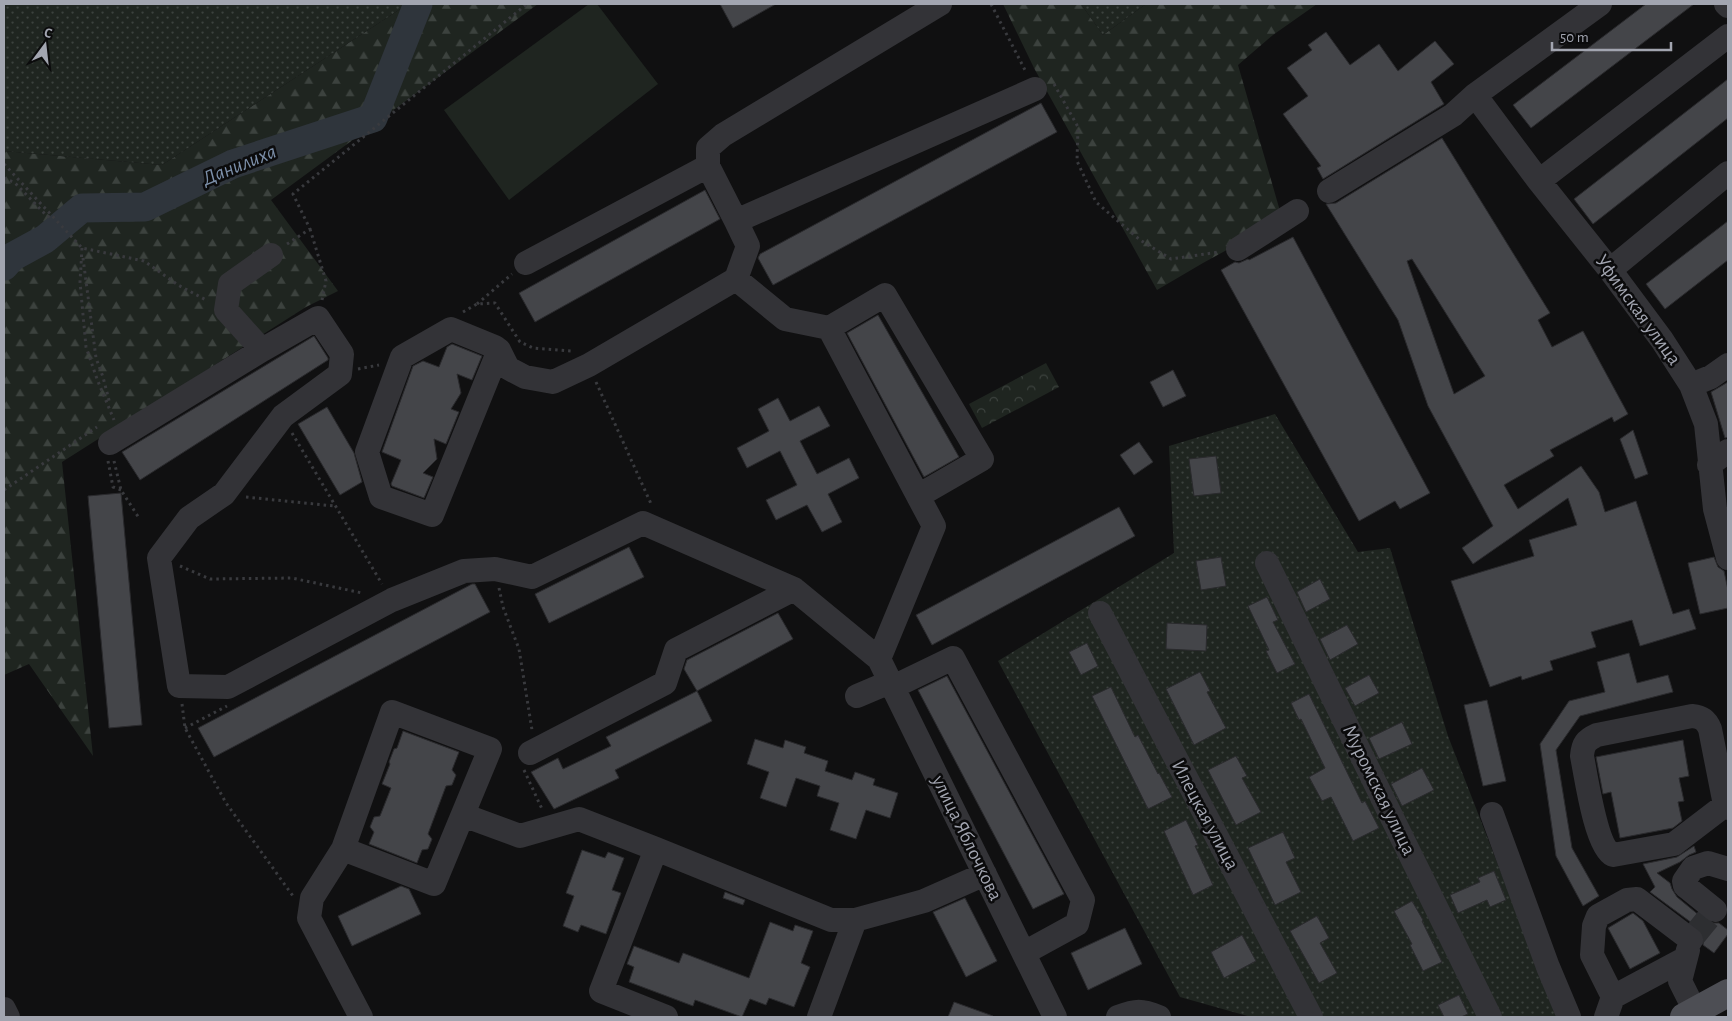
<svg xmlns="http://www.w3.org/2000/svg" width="1732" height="1021" viewBox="0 0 1732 1021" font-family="'Alegreya Sans',sans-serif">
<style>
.grass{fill:#1f2520}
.forest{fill:url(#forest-firs)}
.park{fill:url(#park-crowns)}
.garden{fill:url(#garden-dots)}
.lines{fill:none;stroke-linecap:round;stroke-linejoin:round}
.river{stroke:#2f353c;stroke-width:29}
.building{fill:#444549;stroke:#2a2a2d;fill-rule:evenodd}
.minor-tunnel{stroke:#2d2e31;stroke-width:24;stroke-dasharray:24 12;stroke-linecap:butt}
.path{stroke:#393a3e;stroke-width:3;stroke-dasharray:2.5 4;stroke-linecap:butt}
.minor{stroke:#333337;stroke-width:24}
.major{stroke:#4d4e54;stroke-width:28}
.labels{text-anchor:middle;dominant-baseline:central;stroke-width:5;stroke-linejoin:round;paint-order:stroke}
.street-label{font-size:20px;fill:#a2a5b0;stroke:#0b0b0c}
.water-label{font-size:21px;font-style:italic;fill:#7c8fa9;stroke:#0b0b0c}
</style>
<defs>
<pattern id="forest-firs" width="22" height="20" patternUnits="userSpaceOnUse" patternTransform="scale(1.25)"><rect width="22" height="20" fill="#1f2520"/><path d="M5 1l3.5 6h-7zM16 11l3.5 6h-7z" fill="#3c423e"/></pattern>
<pattern id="park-crowns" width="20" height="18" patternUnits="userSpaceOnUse" patternTransform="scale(1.25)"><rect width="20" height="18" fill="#1f2520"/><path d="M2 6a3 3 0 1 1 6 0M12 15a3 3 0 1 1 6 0" fill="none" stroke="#3c423e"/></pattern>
<pattern id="garden-dots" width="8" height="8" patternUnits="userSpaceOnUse" patternTransform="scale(1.25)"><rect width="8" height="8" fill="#1f2520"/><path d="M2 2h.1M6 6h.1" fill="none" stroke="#3c423e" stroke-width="1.8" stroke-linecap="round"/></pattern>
</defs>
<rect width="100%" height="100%" fill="#101011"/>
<path class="grass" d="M589 4H597L658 84 509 200 444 110Z"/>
<path class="forest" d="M408 4H538L271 200 338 291 306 307 62 462 93 756 29 664 4 675V151L162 165Z
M1003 4H1081L1103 35 1146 4H1317L1273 35 1238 65 1280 211 1256 234 1203 263 1157 290 1034 68Z"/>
<path class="park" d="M1046 363 1059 387 982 428 969 404Z"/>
<path class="garden" d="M4 4H408L162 165 4 151Z
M1081 4H1146L1103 35Z
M1275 414 1358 552 1390 548 1448 736 1557 1017H1251L1180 997 998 661 1174 553 1169 446Z"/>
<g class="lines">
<path class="river" d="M4 266 12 257 45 239 82 208 145 207 233 164 373 118 418 4"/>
</g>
<path class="building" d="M720 4H776L733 28Z
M1646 4H1694L1531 128 1513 105Z
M1326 32 1350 65 1379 44 1398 71 1435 41 1454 64 1431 82 1444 104 1323 179 1317 168 1321 166 1283 114 1308 96 1287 68 1312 50 1308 45Z
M1728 79V118L1593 224 1574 199Z
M1041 103 1057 132 773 285 758 258 760 254Z
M1442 138 1550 313 1538 320 1552 347 1583 331 1628 414 1614 422 1612 417 1550 450 1554 456 1504 485 1518 509 1581 466 1599 492 1605 512 1636 501 1673 614 1689 609 1696 629 1640 646 1632 620 1591 632 1596 647 1550 661 1553 670 1522 680 1521 676 1490 687 1451 581 1534 556 1529 540 1577 525 1568 498 1473 564 1462 548 1493 526 1428 406 1398 320 1326 204 1336 203ZM1412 259 1485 376 1454 394 1407 261Z
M705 190 720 219 535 322 519 293Z
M1728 221V260L1665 309 1646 284Z
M1293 237 1430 493 1400 509 1395 501 1359 521 1221 270 1235 262 1239 263 1248 259 1249 260Z
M878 315 959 457 924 477 847 333Z
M314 336 328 358V360L140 480 122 452Z
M452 344 482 356 472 380 457 374 461 393 451 409 459 412 446 444 434 439 437 459 423 473 433 477 424 498 392 486 391 484 401 460 382 452 413 366 423 361 439 367 447 347Z
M1173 370 1186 396 1163 407 1150 382Z
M1728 382V437L1725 438 1711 392Z
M778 398 790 421 819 406 830 426 800 441 817 474 849 458 859 478 828 494 842 522 822 532 807 505 776 520 766 500 797 485 780 451 747 468 737 448 769 431 758 409Z
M327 407 354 453 362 482 340 495 298 424Z
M1633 430 1648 474 1635 479 1620 439Z
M1139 442 1153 462 1134 475 1120 455Z
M1216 456 1221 493 1194 496 1189 459Z
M121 493 142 725 109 728 88 496Z
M1119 507 1135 536 932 645 916 615Z
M629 547 644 577 549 623 535 594Z
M1221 557 1226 586 1201 590 1196 561Z
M1714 557 1718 567 1724 571 1728 590V608L1700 614 1688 563Z
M1320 579 1330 599 1306 612 1297 592Z
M472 584H475L490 612 214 757 198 728Z
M1267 597 1278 620 1273 622 1295 664 1277 673 1266 651 1269 650 1248 606Z
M778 613 793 639 697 691 684 669 687 660Z
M1167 623 1207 625 1206 651 1166 649Z
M1347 625 1358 644 1330 660 1320 639Z
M1087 643 1098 666 1081 675 1069 652Z
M1629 653 1637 683 1668 675 1673 692 1580 716 1556 750 1572 848 1599 896 1583 906 1556 856 1540 744 1569 701 1605 692 1597 662Z
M1200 672 1210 691 1207 692 1226 728 1194 745 1166 689Z
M1369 675 1379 693 1355 706 1345 688Z
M947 676 1064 894 1033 909 918 690Z
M1111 687 1135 737 1138 735 1158 774 1159 773 1172 797 1148 809 1092 696Z
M697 691 712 721 615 770 619 778 554 809 531 772 558 758 563 769 611 746 606 737Z
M1309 694 1362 803 1365 801 1379 828 1353 841 1331 797 1322 801 1309 777 1325 768 1301 719 1299 720 1291 703Z
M1487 700 1506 781 1483 786 1464 705Z
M1402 722 1412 744 1379 759 1369 738Z
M403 731 459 752 452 770 456 775 452 785 446 786 428 834 432 839 428 849 422 850 417 863 369 844 374 832 370 827 374 817 380 816 391 788 382 784 390 764 389 762 394 749 397 748Z
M755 739 783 748 785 740 806 747 804 753 828 761 825 771 852 780 855 772 875 779 873 785 898 793 890 818 866 810 856 839 830 830 839 803 817 796 820 786 796 778 786 807 760 798 769 772 747 764Z
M1683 740 1689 776 1679 778 1684 801 1678 802 1682 821 1673 828 1620 838 1611 792 1603 794 1596 757Z
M1236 756 1247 776 1242 778 1261 812 1236 825 1208 770Z
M1422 768 1434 790 1402 806 1391 784Z
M1186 820 1198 845 1195 846 1213 885 1193 895 1164 831Z
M1283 832 1295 858 1286 862 1301 892 1275 905 1248 848Z
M1694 846 1696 852 1689 855 1680 862 1657 873 1670 883 1672 889 1677 897 1706 921 1712 923H1719L1728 930V934L1714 953 1703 945 1704 935 1700 929 1650 892 1655 887 1643 864 1677 857Z
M582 850 605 858 608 852 624 858 612 890 621 893 606 934 581 925 578 932 563 926 574 896 566 893Z
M1494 871 1506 900 1490 907 1487 900 1458 913 1450 895 1480 882 1478 878Z
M401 886 409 889 421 914 352 946 338 916Z
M725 892 745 900 743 905 723 898Z
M965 898 997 961 966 977 933 912Z
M1412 901 1423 920 1422 921 1442 962 1423 971 1410 945 1412 944 1394 911Z
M1633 913 1643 921 1660 953 1630 969 1608 928Z
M1317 916 1329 938 1320 943 1337 973 1319 983 1290 931Z
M770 922 793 931 795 925 813 931 801 963 810 967 794 1007 769 998 766 1005 750 999 742 1017 695 1000 693 1006 629 982 634 967 627 964 634 946 679 963 683 953 749 978Z
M1125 928 1142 964 1088 990 1071 953Z
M1242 935 1256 961 1224 978 1211 952Z
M1459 995 1468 1014 1461 1017H1444L1438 1005Z
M954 1002 993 1016 992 1017H948Z"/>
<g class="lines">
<path class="minor-tunnel" d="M1693 937 1710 916"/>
<path class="path" d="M991 4 1026 72
M1054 84 1078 127 1077 161 1096 202 1140 240 1171 259 1219 252
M4 164 82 248 144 261 178 285 208 301
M4 178 15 183 47 216 52 218
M310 229 326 281 322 300
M287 244 310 229 293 194 527 4
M82 248 80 282 86 347 97 379 114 420
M83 258 96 358 103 377 110 404
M477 304 512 274
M463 312 477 304 495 303 520 342 533 348 572 351
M358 369 379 365
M596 382 652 506
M292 433 382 584
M108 461 113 487 121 490
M114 461 121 490 139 518
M4 490 97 427
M246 497 334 506
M180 566 210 579 292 578 362 593
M499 588 503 607 519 649 532 730
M182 704 185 728 226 803 293 896
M185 728 227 706
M524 770 542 809"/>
<path class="minor" d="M1726 4 1728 6
M1475 95 1539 181 1610 270 1662 340 1691 385 1706 424 1715 509 1728 558
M708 166V148L723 135 940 4
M1539 181 1728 36
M1329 191 1453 115 1475 95 1600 4
M1238 249 1297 211
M526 263 708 166 736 221
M1610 270 1728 173
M736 279 748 246 736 221 1035 89
M829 328 885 295 982 459 918 496
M262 350 226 310 230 284 271 255
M499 350 432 515 381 497 367 452 402 357 451 329 495 347 499 350 508 368 525 377 553 382 589 365 736 279 785 319 829 328 934 526 879 659
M1691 385 1711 377 1728 365
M110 443 262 350 318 318 342 354 340 374 283 416 224 494 189 518 159 558 179 686 228 687 392 600 464 571 495 569 532 577 643 523 794 589 879 659 1055 1017
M1709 465 1728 451
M1267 563 1490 1017
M1100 613 1311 1017
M893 687 953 658 1083 900 1077 924 1024 953
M857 696 890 682
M530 753 665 683 676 650 794 589
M1725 805 1674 844 1613 855C1596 847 1586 776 1582 756 1583 744 1586 740 1597 735L1692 716C1702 717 1706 720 1710 729L1725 805 1728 808
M1492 814 1548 967 1569 1017
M463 815 520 836 579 819 656 849 831 920H855L924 901 985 874
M343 849 434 884 490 749 392 712 343 849 312 898 309 918 361 1017
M656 849 601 991 666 1017
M1715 910 1689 889 1685 886 1684 881 1693 868 1708 863 1728 869
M1688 950 1680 981 1695 1011
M1613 997 1686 958
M4 1009 8 1017
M819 1017 855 920
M1118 1017C1136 1010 1142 1010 1159 1017
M1606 1017 1613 997 1592 955 1594 926 1598 916 1627 900 1637 899 1691 940"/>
<path class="major" d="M1684 1017 1728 993"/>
</g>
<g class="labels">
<g class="street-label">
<text transform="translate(1638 310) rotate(54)">Уфимская улица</text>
<text transform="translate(1379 790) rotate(64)">Муромская улица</text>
<text transform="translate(1205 815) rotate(62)">Илецкая улица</text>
<text transform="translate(967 838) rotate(64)">улица Яблочкова</text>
</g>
<g class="water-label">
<text transform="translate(239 165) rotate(-22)">Данилиха</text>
</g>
</g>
<rect width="1732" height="1021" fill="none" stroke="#a2a5b0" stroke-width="10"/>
<g transform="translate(45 45) rotate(15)" stroke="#0b0b0c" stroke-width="4" paint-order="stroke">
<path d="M0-4L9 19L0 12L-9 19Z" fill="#a2a5b0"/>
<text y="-8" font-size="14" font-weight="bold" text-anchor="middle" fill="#a2a5b0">С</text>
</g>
<path d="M1552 42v8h119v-8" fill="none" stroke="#a2a5b0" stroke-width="2.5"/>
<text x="1560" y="42" font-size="15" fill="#a2a5b0" stroke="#0b0b0c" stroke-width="4" paint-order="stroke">50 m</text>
</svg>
